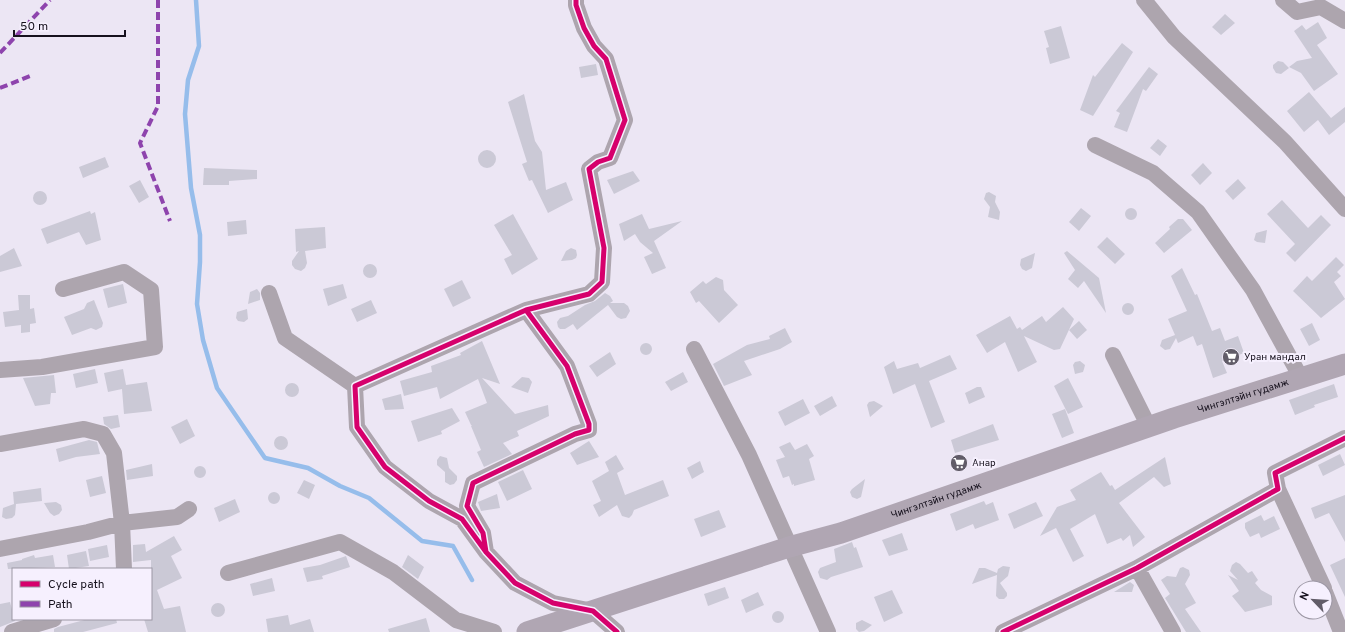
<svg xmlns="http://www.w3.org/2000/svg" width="1345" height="632" viewBox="0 0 1345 632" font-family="Overpass,sans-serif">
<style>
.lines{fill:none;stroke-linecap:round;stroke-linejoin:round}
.stream{stroke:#96bdeb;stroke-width:4.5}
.building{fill:#cbc9d6}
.minor{stroke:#ada5ae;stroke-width:16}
.major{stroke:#b0a6b3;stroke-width:21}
.quiet{stroke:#8e44ad;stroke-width:4;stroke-dasharray:8 4;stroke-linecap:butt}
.cycleway-casing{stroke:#f6f0fe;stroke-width:8}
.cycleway{stroke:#d6006c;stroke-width:5}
.labels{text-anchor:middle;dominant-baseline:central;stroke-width:4;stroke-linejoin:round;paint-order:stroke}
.poi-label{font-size:10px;fill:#16111d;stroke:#f6f0fe;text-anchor:start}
.street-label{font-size:10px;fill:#16111d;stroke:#f6f0fe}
</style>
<rect width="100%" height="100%" fill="#ece6f4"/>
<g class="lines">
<path class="stream" d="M196 0 199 46 188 80 185 114 191 188 200 235V262L197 304 203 340 217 388 265 458 308 468 340 486 369 498 422 541 453 546 472 580"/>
</g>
<path class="building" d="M1225 14 1235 23 1221 35 1212 27Z
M1318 22 1327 38 1317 45 1338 74 1314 91 1301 73 1289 67 1297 61 1312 58 1294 31 1302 25 1306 30Z
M1061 26 1070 58 1050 64 1046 48 1049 47 1044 31Z
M1122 43 1133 52 1093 116 1080 110 1093 75 1095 77Z
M1278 61 1283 62 1289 68 1281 74 1276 73 1273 68V65Z
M596 64 598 75 581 78 579 67Z
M1149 67 1158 74 1146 91 1143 89 1127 132 1114 127 1120 113 1116 111Z
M1309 92 1331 118 1345 107V122L1329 135 1318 120 1304 132 1287 111Z
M524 94 535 141 542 152 546 190 566 182 573 200 548 213 532 180 529 181 522 164 527 162 508 102Z
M1158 139 1167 146 1160 156 1150 148Z
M478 159a9 9 0 1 1 18 0a9 9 0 1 1-18 0Z
M105 157 109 167 83 178 79 167Z
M1203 163 1212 173 1200 185 1191 175Z
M204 168 257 170V179L229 181V185H203Z
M633 171 640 181 614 194 607 180Z
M1238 179 1246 188 1233 200 1225 191Z
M140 180 149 197 139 203 129 186Z
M33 198a7 7 0 1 1 14 0a7 7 0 1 1-14 0Z
M989 192 996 196 995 202 1000 212 999 220 988 217 990 207 984 199 986 193Z
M1282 200 1308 228 1321 215 1331 225 1295 262 1286 253 1295 244 1267 214Z
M1125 214a6 6 0 1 1 12 0a6 6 0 1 1-12 0Z
M1081 208 1091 216 1079 231 1069 222Z
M90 211 91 214 95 212 101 240 86 245 79 232 47 244 41 229Z
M513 214 538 259 512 275 504 259 512 255 494 225Z
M642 214 649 229 682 221 654 241 666 268 652 274 644 257 653 253 640 242 635 234 624 241 619 224Z
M1178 219H1183L1192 230 1164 253 1155 243 1170 229 1169 227Z
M246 220 247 234 228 236 227 222Z
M325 227 326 248 305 251 307 263 305 268 301 271 295 269 292 265V261L299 251 296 252 295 229Z
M1267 230 1265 243 1257 242 1254 240 1256 233Z
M1107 237 1125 254 1115 264 1097 247Z
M14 248 22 266 0 272V256Z
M571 248 576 250 577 255 576 258 572 260 561 261 566 251Z
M1067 251 1099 278 1106 313 1084 281 1078 288 1068 279 1075 270 1064 253Z
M1035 253 1032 268 1026 271 1022 269 1020 265 1021 259Z
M1336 257 1344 265 1337 272 1341 276 1334 282 1345 299 1321 318 1293 291 1307 276 1312 281Z
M363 271a7 7 0 1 1 14 0a7 7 0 1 1-14 0Z
M1182 268 1195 295 1197 294 1212 331 1220 328 1225 341 1238 336 1244 353 1222 361 1227 373 1213 378 1202 344 1197 346 1193 336 1178 343 1176 338 1170 349 1165 350 1160 346 1162 340 1175 335 1168 319 1187 311 1171 276Z
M716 277 723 280 724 290 738 305 719 323 699 301 696 303 690 292 703 281 706 284Z
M462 280 471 298 453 307 444 289Z
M123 284 127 303 108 308 103 289Z
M343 284 347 298 328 306 323 289Z
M257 289 260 293V300L248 304 250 292Z
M605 293 610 296 613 301 610 303H624L628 306 630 311 626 318 621 319 617 317 608 305 577 330 573 324 565 329H560L558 327 557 322 560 318 568 316 585 305 595 301Z
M18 295H30V309L34 308 36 323 30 324V332L21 333V325L5 327 3 312 19 310Z
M94 300 103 323 102 327 96 330 91 328 72 335 64 317 84 309 87 303Z
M371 300 377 313 357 322 351 309Z
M1122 309a6 6 0 1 1 12 0a6 6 0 1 1-12 0Z
M1063 307 1074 319 1060 349 1054 350 1024 336 1037 362 1018 372 1005 342 987 353 976 335 1010 316 1017 329 1020 327 1022 330 1042 316 1046 322Z
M247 309 248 319 244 322 238 321 236 318 237 312Z
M1079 321 1087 330 1077 339 1069 330Z
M1312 323 1320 340 1309 346 1300 329Z
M785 328 792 342 780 349 744 361 752 375 724 386 713 364 747 345 770 339 769 336Z
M482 341 500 384 482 378 515 414 548 405 549 416 517 431 519 436 503 443 512 454 484 467 477 452 481 450 471 426 472 425H471L465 412 487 403 478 379 440 399 437 387 404 396 400 381 432 372 431 366 461 355 460 353Z
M640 349a6 6 0 1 1 12 0a6 6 0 1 1-12 0Z
M610 352 616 364 597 377 589 366Z
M950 355 957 369 929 381 945 422 931 428 915 384 893 394 884 367 894 361 897 369 918 363 920 368Z
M1080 361 1085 365 1084 369 1083 372 1075 374 1073 365 1075 362Z
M95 369 98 383 76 388 73 374Z
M123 369 126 385 147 382 152 411 124 414 122 389 108 392 104 373Z
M683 372 688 382 671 391 665 382Z
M54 375 56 393H51L50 404 35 406 23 378Z
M522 377 529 378 532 382 528 393 511 387Z
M1068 378 1083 407 1068 414 1054 386Z
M285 390a7 7 0 1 1 14 0a7 7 0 1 1-14 0Z
M1334 384 1338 397 1314 405 1315 407 1295 415 1289 400Z
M977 387H981L985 397 969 404 965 393Z
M401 394 404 409 385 410 382 399Z
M832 396 837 406 820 416 814 406Z
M803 399 810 413 785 426 778 412Z
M874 401 883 406 870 417 867 405 869 402Z
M452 408 460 421 441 431 442 434 418 442 411 421Z
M1065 409 1074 433 1062 438 1052 414Z
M118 415 120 427 111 429 104 424 103 417Z
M187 419 195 436 180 444 171 427Z
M993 424 999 440 955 453 951 440Z
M274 443a7 7 0 1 1 14 0a7 7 0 1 1-14 0Z
M89 440 97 442 100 454 76 457 59 462 56 449Z
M589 441 599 457 577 465 570 453Z
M790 442 795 450 807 444 814 456 809 459 815 480 794 486V484L792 485 789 476 783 478 776 460 785 457 779 447Z
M1340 454 1345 465 1323 476 1318 465Z
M616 455 624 469 617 473 625 495 663 480 669 496 634 510 632 515 629 518 622 516 617 505 599 517 593 505 601 501 592 481 609 471 605 462Z
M440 456 447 458 449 468 457 476V480L454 484 450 485 445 482V472L437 465V460Z
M1165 457 1171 484 1164 487 1154 477 1119 503 1145 537 1133 547 1130 535 1123 541 1121 538 1107 544 1095 514 1070 529 1084 556 1073 562 1056 528 1040 536 1057 507 1076 500 1070 490 1101 472 1110 486 1112 485 1115 490Z
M700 461 704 472 692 479 687 468Z
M152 464 153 476 127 480 126 470Z
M194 472a6 6 0 1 1 12 0a6 6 0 1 1-12 0Z
M523 470 532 489 507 501 498 482Z
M102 476 106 493 90 497 86 480Z
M865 479 861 497 857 499 852 497 850 492 852 489Z
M304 480 315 485 309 499 297 493Z
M41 488 42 501 16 504 15 515 12 518 6 519 2 517 3 508 14 504 13 492Z
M268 498a6 6 0 1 1 12 0a6 6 0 1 1-12 0Z
M497 494 500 508 481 511 478 502Z
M1345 495V542L1329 513 1315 519 1311 508Z
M235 499 240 512 219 522 214 508Z
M984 501 986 505 993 502 999 520 975 529 973 524 956 531 950 514Z
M56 502 61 505 62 510 59 514 54 516 50 513 44 503Z
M1036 502 1043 516 1014 529 1008 514Z
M719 510 726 527 701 537 694 519Z
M1261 515 1264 521 1274 516 1280 529 1261 538 1259 533 1250 537 1245 528V523Z
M902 533 908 550 889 556 882 540Z
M174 536 182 550 171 556 182 578 157 590 164 609 180 606 186 632H148L144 619H151V560L133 562V545L145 544 146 552Z
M852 542 854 548 856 547 863 567 831 577 827 580 820 578 818 572 820 568 836 562 834 549Z
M107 545 109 557 90 561 88 549Z
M86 551 89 566 69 569 67 555Z
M34 555 35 558 53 555 55 567 8 569 7 563 22 560V559Z
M408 555 424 567 418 579 402 567Z
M346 556 350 567 322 576 323 579 307 582 303 568 320 565Z
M1345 558V597L1330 565Z
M1236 562 1240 564 1248 573 1252 571 1258 580 1255 583 1261 590 1272 596V605L1245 612 1232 596 1239 591 1228 575 1238 580 1230 571 1232 565Z
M1003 566 1010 567 1008 576 1000 583 1007 593V596L1004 599H999L996 596 997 575 972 584 979 568H985L997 573 998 569Z
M1183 567 1189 570 1190 575 1185 584 1196 603 1185 609 1201 632H1186L1165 598 1170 594 1161 580 1167 576 1176 577 1180 568Z
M272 578 275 591 253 596 250 584Z
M1130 582 1134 585 1132 592H1114Z
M725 587 729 598 708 606 704 594Z
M892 590 903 613 884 622 874 597Z
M758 592 764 605 746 613 741 600Z
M10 602 15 621 0 627V604Z
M211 610a7 7 0 1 1 14 0a7 7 0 1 1-14 0Z
M772 617a6 6 0 1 1 12 0a6 6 0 1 1-12 0Z
M288 615 290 625 310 619 314 632H268L266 619Z
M426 618 430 632H389L388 629Z
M88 619H116L117 623 83 632H54V629L58 627Z
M862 620 872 625 864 631 859 632 856 629V623Z"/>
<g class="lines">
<path class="minor" d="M1144 0 1174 37 1285 142 1345 209
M1283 0 1297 12 1321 7 1345 21
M1095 145 1153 173 1198 212 1253 290 1301 378
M269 293 285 338 355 386
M526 310 589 294 602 282 604 248 589 169 598 162 610 158 625 120 606 59 594 46 584 28 576 5V0
M694 349 749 455 828 632
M1113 355 1149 427
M0 370 42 367 155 347 151 290 124 272 63 289
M0 444 84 429 103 434 114 453 122 523 124 569
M1278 489 1324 588
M0 549 88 532 122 523 177 517 189 509
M486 552 483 533 467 506 473 483 575 434 589 430V424L567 366 526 310 355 386 357 427 385 467 429 501 462 519 486 552 515 583 553 603 593 611 617 632
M1137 568 1173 632
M228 573 340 542 393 572 456 620 494 632
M1325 592 1341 632
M12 632 54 619
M1003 632 1137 568 1278 489 1275 473 1345 438"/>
<path class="major" id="s1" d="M527 632 789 547 841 533 1174 418 1345 364"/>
<path class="quiet" d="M158 0V106L140 143 170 221
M0 53 50 0
M0 88 30 76"/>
<defs>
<path id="cycleway" d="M526 310 589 294 602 282 604 248 589 169 598 162 610 158 625 120 606 59 594 46 584 28 576 5V0
M486 552 483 533 467 506 473 483 575 434 589 430V424L567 366 526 310 355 386 357 427 385 467 429 501 462 519 486 552 515 583 553 603 593 611 617 632
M1003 632 1137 568 1278 489 1275 473 1345 438"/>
</defs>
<use href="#cycleway" class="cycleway-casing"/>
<use href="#cycleway" class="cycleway"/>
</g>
<defs>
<symbol id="supermarket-disc" viewBox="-11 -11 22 22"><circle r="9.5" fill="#615c68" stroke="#f6f0fe"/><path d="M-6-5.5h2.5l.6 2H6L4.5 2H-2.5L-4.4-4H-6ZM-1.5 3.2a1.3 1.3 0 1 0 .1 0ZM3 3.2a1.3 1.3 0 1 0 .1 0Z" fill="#fff"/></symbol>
</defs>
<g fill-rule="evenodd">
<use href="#supermarket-disc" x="1221" y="347" width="20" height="20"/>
<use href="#supermarket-disc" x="949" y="453" width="20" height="20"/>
</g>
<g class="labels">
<g class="poi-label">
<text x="1244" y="357">Уран мандал</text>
<text x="972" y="463">Анар</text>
</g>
<g class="street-label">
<text stroke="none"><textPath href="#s1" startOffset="754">Чингэлтэйн гудамж</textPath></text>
<text stroke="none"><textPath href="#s1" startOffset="430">Чингэлтэйн гудамж</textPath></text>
</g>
</g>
<rect x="12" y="568" width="140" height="52" fill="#f6f0fe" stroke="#9c97a4"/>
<rect x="20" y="581" width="20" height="6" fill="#d6006c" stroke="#9c97a4"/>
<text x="48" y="588" font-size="12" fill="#16111d">Cycle path</text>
<rect x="20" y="601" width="20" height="6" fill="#8e44ad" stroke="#9c97a4"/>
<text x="48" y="608" font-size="12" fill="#16111d">Path</text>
<g transform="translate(1313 600) rotate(295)"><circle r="19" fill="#f6f0fe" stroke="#9c97a4"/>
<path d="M0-3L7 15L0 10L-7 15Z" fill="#615c68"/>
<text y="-6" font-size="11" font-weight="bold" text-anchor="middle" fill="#16111d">N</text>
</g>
<path d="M14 30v6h111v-6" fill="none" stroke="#16111d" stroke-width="2"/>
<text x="20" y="30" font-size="12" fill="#16111d" stroke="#f6f0fe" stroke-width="3" paint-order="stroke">50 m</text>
</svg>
